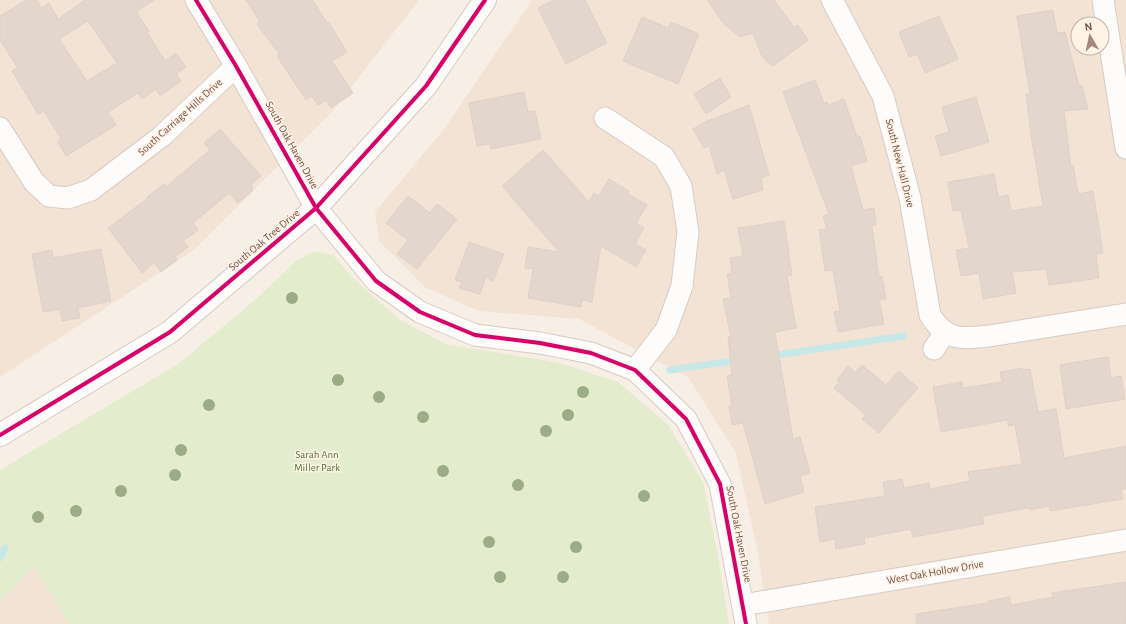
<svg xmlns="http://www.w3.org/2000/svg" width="1126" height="624" viewBox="0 0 1126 624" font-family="'Alegreya Sans',sans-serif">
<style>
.residential{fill:#f3e3d4;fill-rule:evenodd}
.green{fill:#e4ecce}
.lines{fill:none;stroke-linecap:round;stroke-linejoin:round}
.stream{stroke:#c7e8e7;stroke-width:7}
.building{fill:#e3d6cd;stroke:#e0d0c7;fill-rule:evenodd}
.street-casing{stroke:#d8cbc4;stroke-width:23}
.secondary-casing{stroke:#d7c9c2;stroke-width:24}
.street{stroke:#fefcfb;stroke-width:21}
.secondary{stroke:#fefcfb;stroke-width:22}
.cycleway-casing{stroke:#fff2e6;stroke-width:6}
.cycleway{stroke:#d6006c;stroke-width:4}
.tree{fill:#9cac87}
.labels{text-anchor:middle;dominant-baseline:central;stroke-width:3;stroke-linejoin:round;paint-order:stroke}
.street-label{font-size:11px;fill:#755145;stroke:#fff2e6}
.park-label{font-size:11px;fill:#52763a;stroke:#fff2e6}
</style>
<rect width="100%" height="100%" fill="#f7eee5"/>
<path class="residential" d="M0 0H419L331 113 194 250 0 377Z
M532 0H1126V624H769L757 548 736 453 688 377 579 319 479 311 426 288 379 241 375 212 444 129ZM1078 24H1102V48H1078Z
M37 563 72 624H0V602Z"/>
<path class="green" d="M314 251 333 255 353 278 400 320 446 344 556 362 618 382 668 425 703 482 717 550 729 624H69L34 566 0 602V470L178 364 255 300 296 261Z"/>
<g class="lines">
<path class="stream" d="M770 356 904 336
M670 370 739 360
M0 558 5 548"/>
</g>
<path class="building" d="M26 0H37L41 8 49 3 58 19 85 0H154L136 12 149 31 147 32 165 61 176 53 186 67 176 74 181 81 160 96 156 89 142 99 138 93 108 112 116 125 66 156 58 142 61 139 44 111 38 114 12 71 17 67 0 40V16ZM88 21 117 63 87 81 59 39Z
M246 0H312L328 24 329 23 347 52 332 61 353 93 331 108 326 100 318 105 312 96 306 100 277 56 279 54 257 24 260 22Z
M554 0H585L607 43 566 64 538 8Z
M707 0H774L794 27 798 25 808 40 773 66 765 60 761 54 753 33 740 37 724 24Z
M1053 10 1057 33 1065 32 1079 86 1082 85 1088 109 1064 111 1071 166 1073 165 1078 194 1093 191 1103 253 1096 254 1099 278 1049 285 1046 269 1012 272 1016 293 983 299 979 273 961 276 956 250 969 248 961 210 953 211 948 182 994 174 998 197 1008 195 1011 211 1043 206 1032 141 1026 94H1030L1017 16Z
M939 16 958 59 925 73 917 54 909 57 899 32Z
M642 17 668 28 671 22 699 34 678 84 623 61Z
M720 78 731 97 706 114 694 94Z
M815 80 824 103 827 102 829 105 844 99 857 137 860 136 867 161 851 166 863 210 874 208 876 225H872L879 277 882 276 886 299 879 300 884 324 838 332 834 312 840 311 833 270 825 271 819 230 827 229 823 216 829 214 783 92Z
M524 92 528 112 535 111 541 139 491 149 490 144 477 146 469 103Z
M976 97 989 142 941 156 935 136 949 132 942 107Z
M749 105 769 175 761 178 763 190 733 199 724 170 717 174 709 145 704 148 693 129 705 122Z
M220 129 261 176 251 184 253 190 238 203 229 193 193 223 198 230 183 241 188 247 175 257 177 260 161 272 154 263 142 273 108 228 148 198 147 197 164 184 166 187 210 150 204 143Z
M543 150 589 202 594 193 599 196 609 179 629 191 628 194 647 205 636 223 644 228 635 244 646 250 636 267 601 246 592 302 582 300 581 307 528 298 533 269 525 268 528 247 559 252 502 186Z
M408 196 430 213 437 204 457 219 417 269 397 254 408 240 386 223Z
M784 221 792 275 787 276 796 328 775 332 793 439 800 437 810 473 800 476 804 492 765 504 743 423 732 425 729 406H732L727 376 732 375 728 337H731L723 299 731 298 727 274 732 273 730 258 743 256 738 228Z
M469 242 504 254 493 281 486 277 480 294 459 288 462 282 455 280Z
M101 249 111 301 78 308 80 318 62 321 60 309 43 312 32 254 52 250 53 258Z
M1108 357 1111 378 1121 376 1125 399 1066 409 1060 365Z
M862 365 886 385 899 371 918 388 879 433 862 419 866 415 834 388 839 382 837 380 848 366 855 372Z
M1022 368V370L1030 369 1038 412 1056 409 1064 458 1126 446V489H1121L1123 499 1050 511 1049 506 1030 510 1029 508 982 516 984 524 913 537 911 529 864 538 865 544 836 549 835 539 820 542 815 507 885 496 883 482 902 479 904 488 929 483 930 489 970 481 968 472 1022 464 1015 425 1008 426V420L941 432 933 387 962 382 963 388 1002 382 1000 372Z
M1126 582V624H917L916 614 988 603V601L1010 597 1011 605 1053 597 1052 593Z"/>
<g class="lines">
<defs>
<path id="street" d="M196 0 236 66 316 208 376 281 420 312 475 335 540 343 591 353 635 370 686 419 720 484 746 624
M832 0 883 96 910 198 930 315C946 341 961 339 989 336L1126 314
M1103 0 1126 148
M605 118 664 157 681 186 688 232 682 286 666 330 635 370
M0 128 34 182 49 196 68 198 91 190 162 136 236 66
M934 349 945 332
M743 605 1126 540"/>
<path id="secondary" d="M0 435 170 332 316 208 426 86 485 0"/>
</defs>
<use href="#street" class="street-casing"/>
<use href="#secondary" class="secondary-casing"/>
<use href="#street" class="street"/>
<use href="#secondary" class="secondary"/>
<defs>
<path id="cycleway" d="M196 0 236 66 316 208 376 281 420 312 475 335 540 343 591 353 635 370 686 419 720 484 746 624
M0 435 170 332 316 208 426 86 485 0"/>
</defs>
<use href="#cycleway" class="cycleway-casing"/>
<use href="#cycleway" class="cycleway"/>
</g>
<g class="tree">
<circle cx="292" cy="298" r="6"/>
<circle cx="338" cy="380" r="6"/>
<circle cx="583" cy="392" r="6"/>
<circle cx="379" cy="397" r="6"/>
<circle cx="209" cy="405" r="6"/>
<circle cx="568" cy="415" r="6"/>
<circle cx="423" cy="417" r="6"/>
<circle cx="546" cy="431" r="6"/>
<circle cx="181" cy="450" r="6"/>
<circle cx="443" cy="471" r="6"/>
<circle cx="175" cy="475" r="6"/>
<circle cx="518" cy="485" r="6"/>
<circle cx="121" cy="491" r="6"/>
<circle cx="644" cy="496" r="6"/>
<circle cx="76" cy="511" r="6"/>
<circle cx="38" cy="517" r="6"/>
<circle cx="489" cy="542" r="6"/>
<circle cx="576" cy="547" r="6"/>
<circle cx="500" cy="577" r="6"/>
<circle cx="563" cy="577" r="6"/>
</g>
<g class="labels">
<g class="street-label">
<text transform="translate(180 117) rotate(-42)">South Carriage Hills Drive</text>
<text transform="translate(292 145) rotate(61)">South Oak Haven Drive</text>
<text transform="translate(900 163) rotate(76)">South New Hall Drive</text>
<text transform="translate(264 240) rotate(-40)">South Oak Tree Drive</text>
<text transform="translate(739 534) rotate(79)">South Oak Haven Drive</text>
<text transform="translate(935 572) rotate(-10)">West Oak Hollow Drive</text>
</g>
<g class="park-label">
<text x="317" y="454">Sarah Ann<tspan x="317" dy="13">Miller Park</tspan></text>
</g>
</g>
<g transform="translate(1090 36) rotate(351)"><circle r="19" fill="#fff2e6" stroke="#c8b2a6"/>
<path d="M0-3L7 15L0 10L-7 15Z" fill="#a2887d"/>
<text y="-6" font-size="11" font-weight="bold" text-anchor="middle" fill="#755145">N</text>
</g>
</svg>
